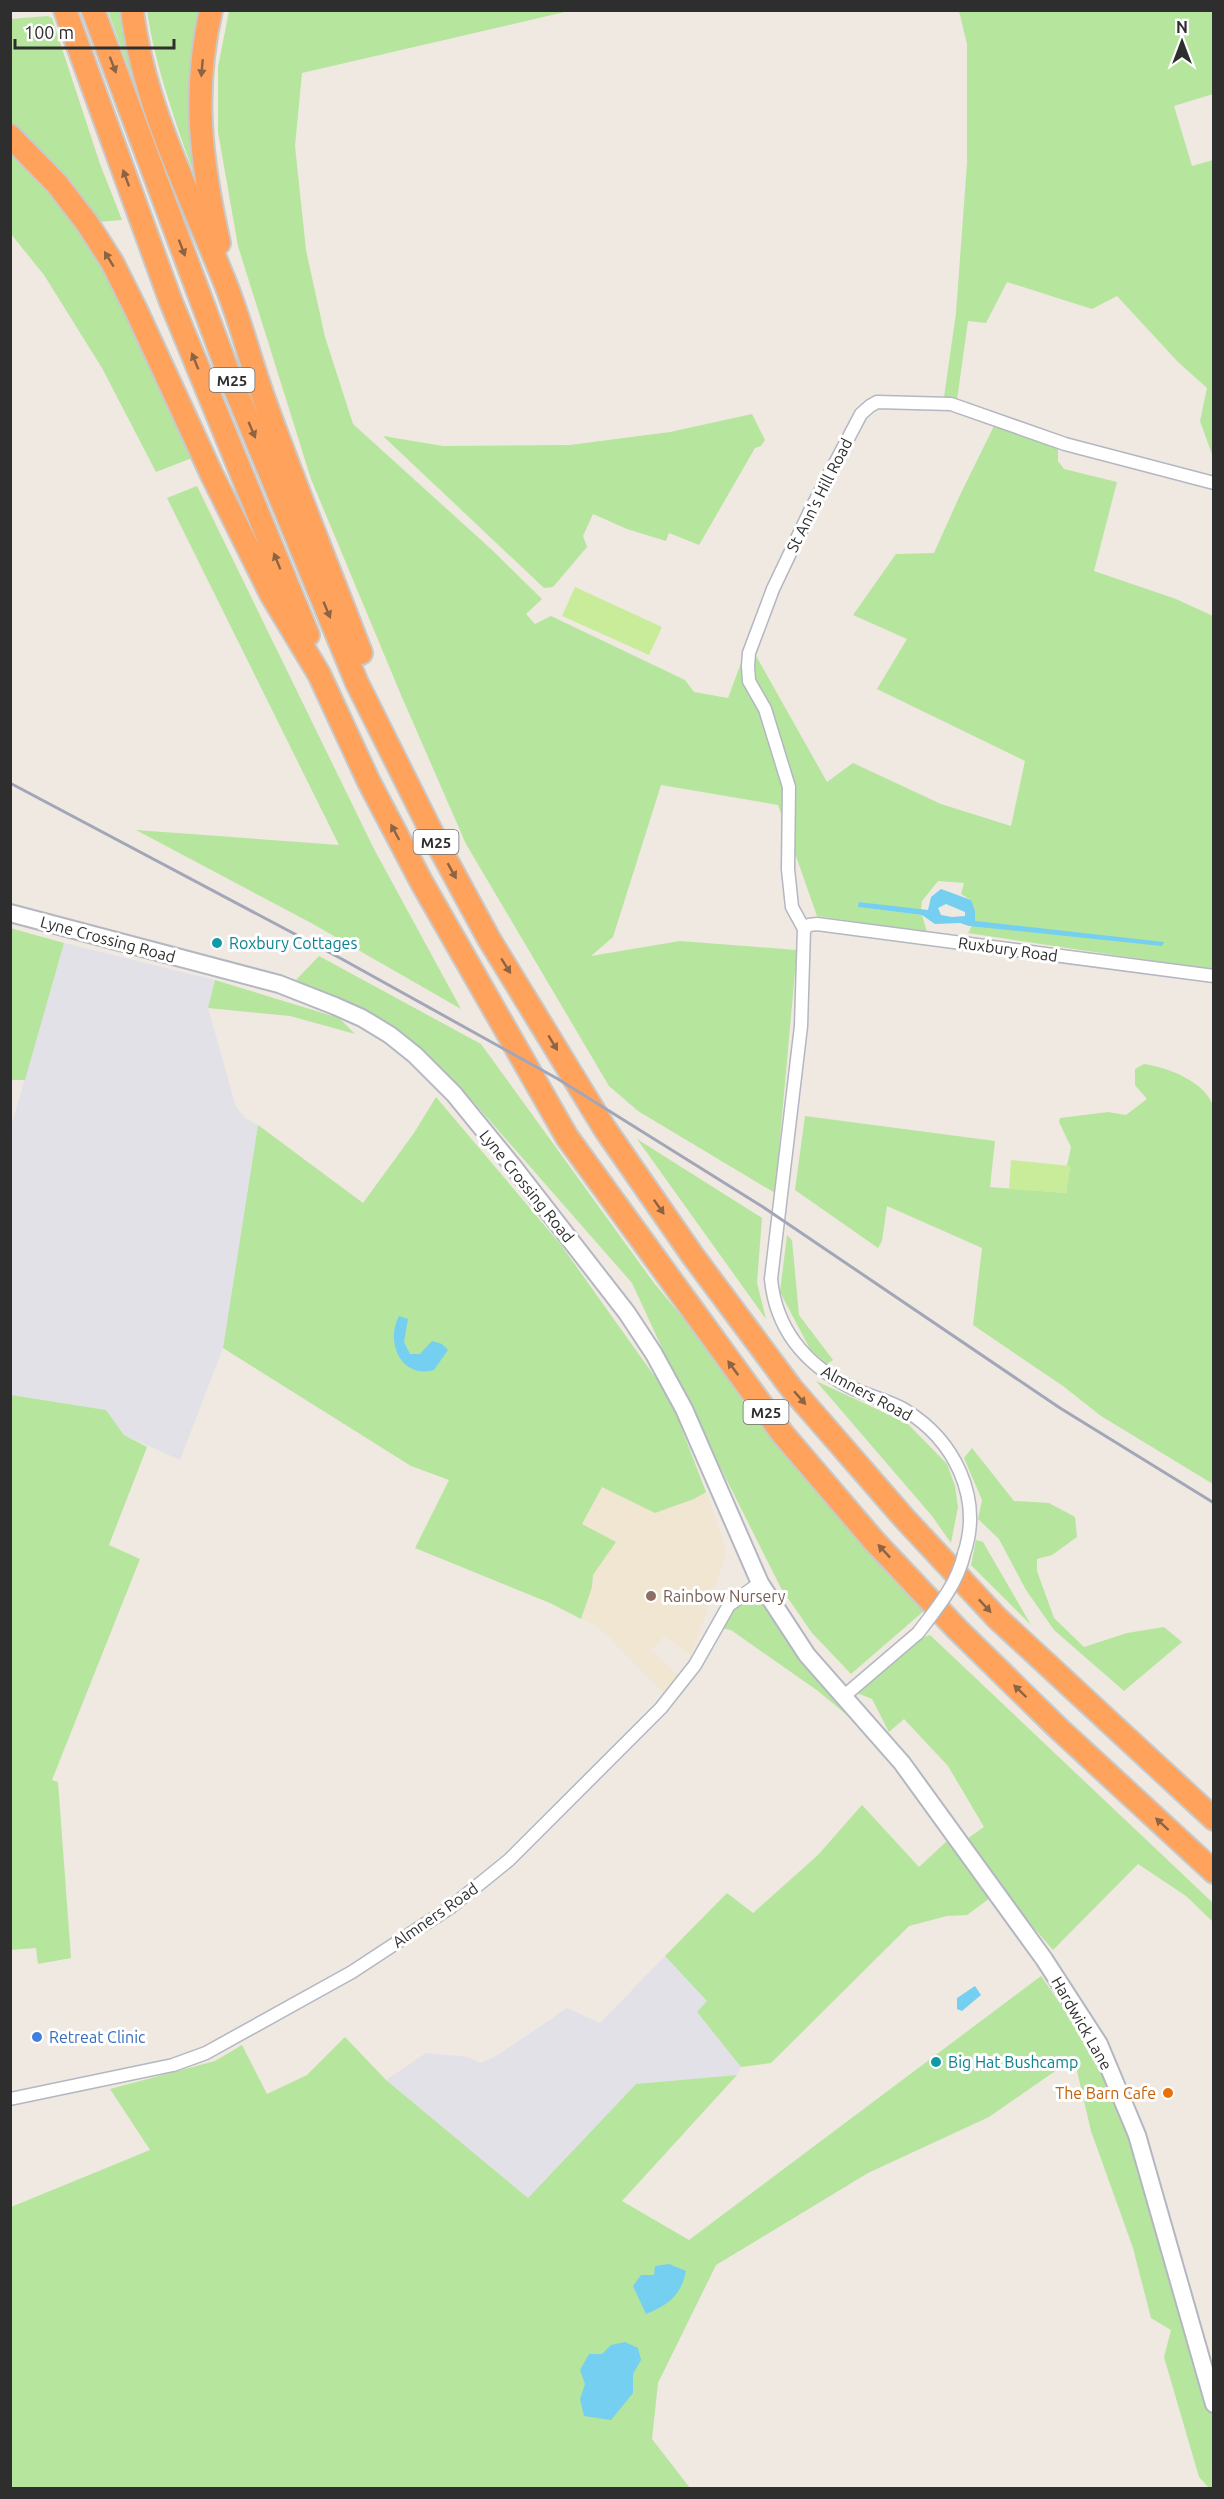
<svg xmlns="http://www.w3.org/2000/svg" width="1224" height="2499" viewBox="0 0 1224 2499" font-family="Ubuntu,sans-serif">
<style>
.industrial{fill:#e3e1e8}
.education{fill:#f0e6d1}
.green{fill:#b6e59e}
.pitch{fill:#c9ec9a}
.water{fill:#75cff0;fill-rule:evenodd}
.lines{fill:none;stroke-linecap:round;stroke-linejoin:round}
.street-casing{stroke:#b4b7c1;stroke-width:15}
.secondary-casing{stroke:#b4b7c1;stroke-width:20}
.highway-casing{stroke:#c9c9c9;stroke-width:26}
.street{stroke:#fff;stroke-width:12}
.secondary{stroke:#fff;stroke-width:16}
.highway{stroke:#ffa35c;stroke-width:22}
.rail{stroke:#a3a6b8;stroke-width:3}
.street-bridge-casing{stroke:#b4b7c1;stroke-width:15;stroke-linecap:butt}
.street-bridge{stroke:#fff;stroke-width:12}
.oneway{fill:#8c6343}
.culture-dot{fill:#0f9aa8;stroke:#fff;stroke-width:2}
.education-dot{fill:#8d6e63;stroke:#fff;stroke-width:2}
.shop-dot{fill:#3f7fe0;stroke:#fff;stroke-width:2}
.food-dot{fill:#e8710a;stroke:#fff;stroke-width:2}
.labels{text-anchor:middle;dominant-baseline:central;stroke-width:6;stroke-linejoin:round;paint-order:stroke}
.shield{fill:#fff;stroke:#6d6d6d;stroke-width:1.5}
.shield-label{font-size:15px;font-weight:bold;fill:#2e2e2e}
.street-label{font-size:16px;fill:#2e2e2e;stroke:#fff}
.culture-label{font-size:16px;fill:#0d838f;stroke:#fff;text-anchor:start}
.education-label{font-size:16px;fill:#785e54;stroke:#fff;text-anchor:start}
.shop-label{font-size:16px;fill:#366cbe;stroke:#fff;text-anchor:start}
.food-label{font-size:16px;fill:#c56008;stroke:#fff;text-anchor:end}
</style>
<rect width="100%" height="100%" fill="#efe9e1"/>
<path class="industrial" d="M64 943 215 980 208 1008 236 1107 245 1118 258 1125 223 1348 180 1460 124 1435 106 1410 11 1395 10 1130Z
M665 1956 708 2001 698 2012 741 2067 737 2075 636 2084 528 2198 386 2080 426 2053 468 2057 481 2063 498 2055 567 2008 600 2023Z"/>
<path class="education" d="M602 1486 655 1513 694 1499 706 1492 727 1552 691 1655 664 1636 651 1650 680 1677 664 1693 605 1633 595 1625 581 1619 592 1587 593 1575 616 1543 582 1524Z"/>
<path class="green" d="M108 11H125L149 125Z
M147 11H200L192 46 189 123 198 186C178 128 156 71 147 11Z
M229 11H569L302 73 295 146 306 250 325 337 353 424 491 549 542 599 526 614 535 624 551 616 685 680 694 692 728 698 753 631 762 634 755 654 827 782 853 763 941 804 1011 826 1025 761 877 689 907 639 853 615 896 554 934 553 960 495 995 424 1058 448V461L1064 469 1117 482 1094 571 1176 599 1213 616V970L968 933 975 920 971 900 961 894 964 883 938 881 922 901 921 910 859 902V907L922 915 927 932 817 916 778 805 661 785 613 937 591 956 680 941 797 950 775 1193 638 1111 609 1086 466 844 401 695 311 479 238 246 218 132V67Z
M959 11H1213V94L1174 106 1192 166 1213 160V457L1200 421 1207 388 1178 362 1117 296 1092 309 1007 282 986 323 968 321 957 400 944 397 956 313 967 163V44Z
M48 16 52 18 100 164 122 220 97 222C71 186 44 152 11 122L10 19Z
M10 151C22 162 36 173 47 186 112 265 149 366 192 458L156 472 102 368 44 275 11 234Z
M752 414 765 440 761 446 755 448 699 545 669 533 666 541 627 529 593 514 583 536 587 547 553 587 544 588 383 436 443 446 570 445 670 432Z
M197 486 374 849 461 1009 313 924 136 830 339 845 167 498Z
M10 928 64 943 25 1080H11Z
M319 956 481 1044 654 1283 925 1610 851 1674 812 1633 781 1588 680 1387 632 1283 469 1097 383 1023 296 980Z
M215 980 339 1018 355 1034 290 1016 208 1008Z
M1144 1064C1167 1067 1206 1082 1213 1106V1484L1101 1416 1063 1386 973 1325 982 1248 887 1206 882 1241 878 1248 795 1190 805 1116 995 1141 990 1187 1066 1193 1070 1166H1067L1071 1147 1059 1122 1060 1118 1108 1112 1126 1115 1147 1099 1135 1085V1069Z
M436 1097 561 1245 670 1398 706 1492 694 1499 655 1513 602 1487 582 1524 616 1542 593 1575 592 1587 581 1619 550 1603 415 1548 449 1480 411 1466 223 1348 258 1125 363 1203 414 1133Z
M637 1139 762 1218 757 1283 766 1319Z
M787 1235 792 1240 799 1315 833 1360 827 1364 810 1349 780 1292Z
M816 1381 907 1423 947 1464 955 1486 958 1507 951 1543 932 1516Z
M11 1395 106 1410 124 1435 147 1447 109 1545 140 1559 52 1780 58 1782 71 1958 38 1964 36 1948 10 1950Z
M972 1448 1014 1501 1049 1503 1075 1517 1077 1537 1052 1555 1037 1559V1571L1054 1618 1084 1647 1127 1633 1164 1627 1182 1642 1124 1691 1054 1630 1026 1590 999 1539 978 1519 982 1500 964 1458Z
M976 1540 983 1542 1031 1625 971 1565Z
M753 1598 765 1606 797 1650 859 1725 818 1691 731 1630 720 1628C729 1613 736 1604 753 1598Z
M930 1635 1213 1903V1922L1186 1896 1138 1864 1053 1950 1001 1890 967 1915 947 1916 909 1926 771 2063 741 2067 697 2012 707 2001 665 1956 727 1893 753 1913 818 1855 862 1805 919 1867 948 1840 967 1839 984 1827 948 1766 904 1719 889 1732 872 1699 857 1693 924 1637Z
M1041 1976 1091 2048 1099 2044 1137 2135 1146 2133 1213 2367 1214 2488H1209L1199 2477 1164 2357 1171 2330 1151 2318 1133 2248 1091 2131 1074 2058 989 2117 868 2173 716 2265 658 2383 652 2439 690 2488H11V2207L150 2150 110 2089 215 2061 242 2045 267 2094 307 2075 345 2037 386 2080 528 2198 636 2084 737 2075 622 2201 689 2240Z"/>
<path class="pitch" d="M575 587 662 627 649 655 562 616Z
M1011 1160 1070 1166 1066 1193 1009 1189Z"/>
<path class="water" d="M941 889 971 900 975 911V921L1164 942 1162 946 969 926 960 923 935 924 922 915 858 907 859 902 928 910 931 897ZM946 904 965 912V916L952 917 941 915 938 908Z
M399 1316 408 1319 404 1342 410 1354H420L432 1341 442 1344 448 1350 434 1370C401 1379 385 1342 399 1316Z
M975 1986 981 1995 962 2011 957 2009V1998Z
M669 2264 686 2271C681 2296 668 2305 646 2314L633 2286 641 2275H654L655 2266Z
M625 2342 638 2348 641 2360 633 2374V2393L611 2420 584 2416 580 2399 585 2384 580 2370 589 2354H602L611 2345Z"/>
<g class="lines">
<defs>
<path id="street" d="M804 929 809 925 817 924 1214 976
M964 1554C983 1497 954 1440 905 1410 888 1400 867 1396 850 1387 805 1364 776 1330 771 1279L801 1026 804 929 792 907 788 869 789 787 765 709 749 681 748 666 749 653 773 589 811 509 861 414 870 406 877 402 951 404 1065 444 1214 483
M843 1697 918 1633
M10 2099 173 2065 206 2053 352 1972 451 1907 509 1860 661 1708 695 1665 729 1605 760 1583"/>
<path id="secondary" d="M10 913 279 984 335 1006 362 1018 390 1035 415 1055 454 1094 512 1165 627 1313 654 1354 684 1409 760 1583 807 1655 902 1763 1044 1959 1099 2044 1137 2135 1214 2404"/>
<path id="highway" d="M65 10 171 302 308 635
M93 10 227 369 357 683 437 843 489 939 605 1129 693 1256 792 1389 904 1518 997 1618 1214 1819
M132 10C144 108 191 196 226 285 241 323 251 363 265 402 295 486 329 569 361 653
M211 10C192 93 201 162 219 243
M10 136 57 184 87 223 112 262 136 310 212 475 271 594 319 674 369 782 422 883 567 1137 782 1433 875 1542 957 1629 1058 1728 1214 1872"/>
</defs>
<use href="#street" class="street-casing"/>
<use href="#secondary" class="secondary-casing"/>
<use href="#highway" class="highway-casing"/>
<use href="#street" class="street"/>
<use href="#secondary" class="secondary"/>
<use href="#highway" class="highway"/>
<path class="rail" d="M10 783 340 958 558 1079 763 1207 1060 1408 1214 1503"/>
<defs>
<path id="street-bridge" d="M918 1633C937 1608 957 1585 964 1554"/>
</defs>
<use href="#street-bridge" class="street-bridge-casing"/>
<use href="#street-bridge" class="street-bridge"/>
</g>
<defs><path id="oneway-solid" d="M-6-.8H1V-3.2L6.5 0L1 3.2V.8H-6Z" transform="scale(1.5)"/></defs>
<g class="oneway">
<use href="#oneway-solid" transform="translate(113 65) rotate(69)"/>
<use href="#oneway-solid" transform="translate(202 68) rotate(95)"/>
<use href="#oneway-solid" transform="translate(126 178) rotate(-110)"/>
<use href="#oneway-solid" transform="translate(182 248) rotate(69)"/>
<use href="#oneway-solid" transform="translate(109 259) rotate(-121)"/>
<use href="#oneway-solid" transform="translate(195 361) rotate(-112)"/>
<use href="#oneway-solid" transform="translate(252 430) rotate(67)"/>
<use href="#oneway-solid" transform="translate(277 561) rotate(-112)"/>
<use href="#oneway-solid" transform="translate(327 610) rotate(67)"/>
<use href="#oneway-solid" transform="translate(395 832) rotate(-118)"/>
<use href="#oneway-solid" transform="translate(452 871) rotate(61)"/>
<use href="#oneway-solid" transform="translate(506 966) rotate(58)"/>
<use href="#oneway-solid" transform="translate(553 1043) rotate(59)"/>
<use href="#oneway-solid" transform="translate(659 1207) rotate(55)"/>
<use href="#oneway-solid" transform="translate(733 1368) rotate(-126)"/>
<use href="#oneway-solid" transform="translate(800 1398) rotate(49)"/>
<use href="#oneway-solid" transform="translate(884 1551) rotate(-133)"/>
<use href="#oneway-solid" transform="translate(985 1606) rotate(47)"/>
<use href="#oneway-solid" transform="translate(1020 1691) rotate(-136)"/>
<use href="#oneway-solid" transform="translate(1162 1824) rotate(-137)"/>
</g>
<g class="culture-dot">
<circle cx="217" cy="943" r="6"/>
<circle cx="936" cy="2062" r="6"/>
</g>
<circle class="education-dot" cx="651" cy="1596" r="6"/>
<circle class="shop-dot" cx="37" cy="2037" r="6"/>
<circle class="food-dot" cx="1168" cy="2093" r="6"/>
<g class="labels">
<g class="shield">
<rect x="209.5" y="368" width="45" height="24" rx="4.5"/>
<rect x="413.5" y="830" width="45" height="24" rx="4.5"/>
<rect x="743.5" y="1400" width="45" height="24" rx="4.5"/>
</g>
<g class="shield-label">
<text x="232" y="380">M25</text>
<text x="436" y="842">M25</text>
<text x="766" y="1412">M25</text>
</g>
<g class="street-label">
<text transform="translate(819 495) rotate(-63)">St Ann's Hill Road</text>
<text transform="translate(108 939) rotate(15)">Lyne Crossing Road</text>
<text transform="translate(1008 949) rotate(8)">Ruxbury Road</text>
<text transform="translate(527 1186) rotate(51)">Lyne Crossing Road</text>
<text transform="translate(867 1393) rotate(28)">Almners Road</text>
<text transform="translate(435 1915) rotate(-35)">Almners Road</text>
<text transform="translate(1082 2023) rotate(60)">Hardwick Lane</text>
</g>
<g class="culture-label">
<text x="229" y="943">Roxbury Cottages</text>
<text x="948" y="2062">Big Hat Bushcamp</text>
</g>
<g class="education-label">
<text x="663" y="1596">Rainbow Nursery</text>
</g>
<g class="shop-label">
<text x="49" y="2037">Retreat Clinic</text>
</g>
<g class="food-label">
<text x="1156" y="2093">The Barn Cafe</text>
</g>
</g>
<rect width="1224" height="2499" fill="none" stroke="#2e2e2e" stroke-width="24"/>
<g transform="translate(1182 42)" stroke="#ffffff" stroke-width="4.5" paint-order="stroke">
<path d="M0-4.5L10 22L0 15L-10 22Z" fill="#2e2e2e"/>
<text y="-9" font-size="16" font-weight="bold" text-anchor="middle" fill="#2e2e2e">N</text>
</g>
<path d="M15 39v9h159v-9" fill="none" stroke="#2e2e2e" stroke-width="3"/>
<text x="24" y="39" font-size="18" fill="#2e2e2e" stroke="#ffffff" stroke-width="4.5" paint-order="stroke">100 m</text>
</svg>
